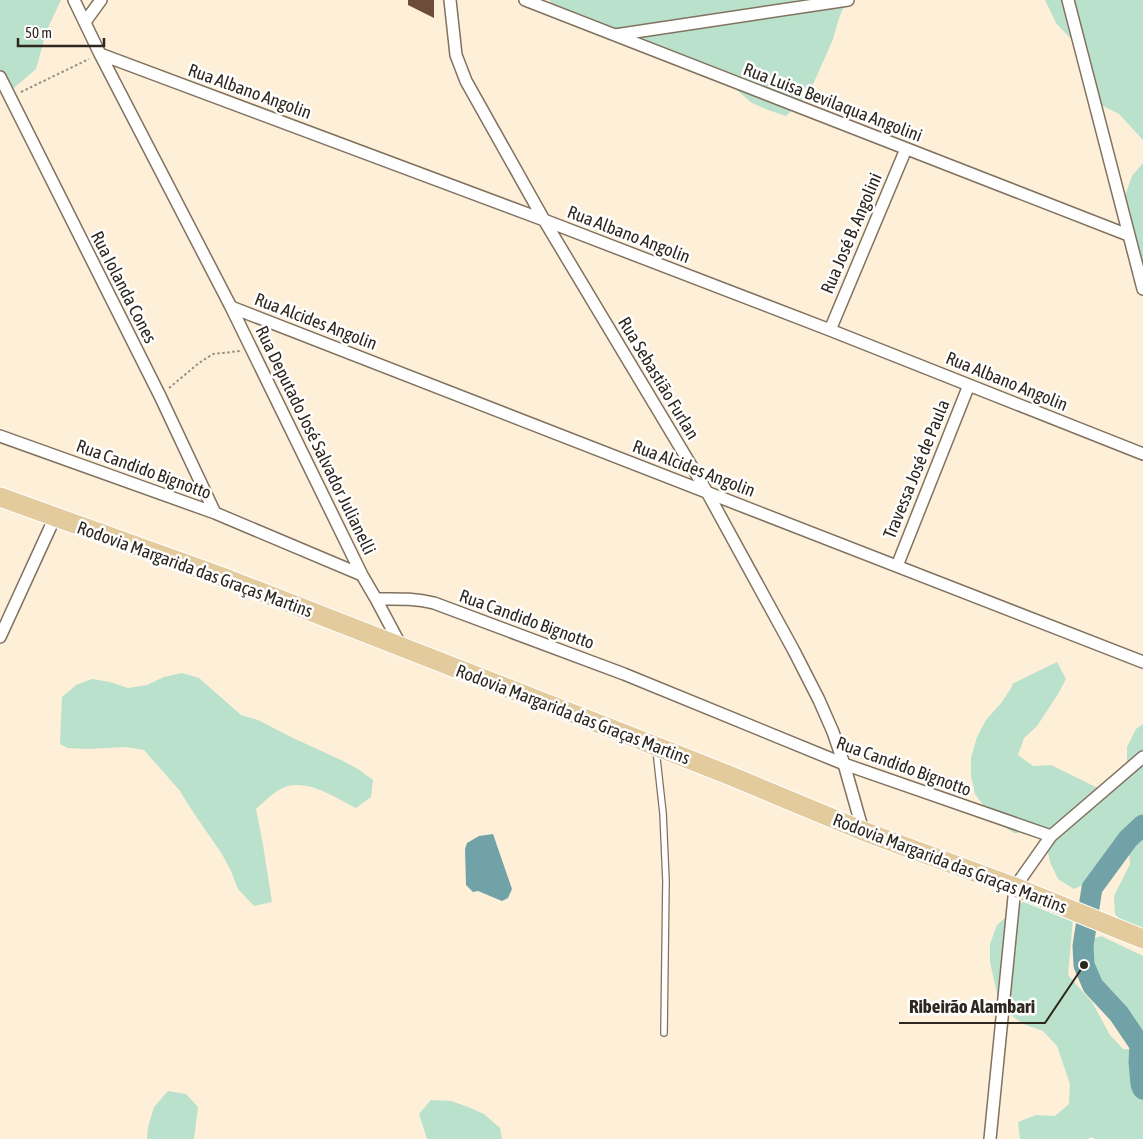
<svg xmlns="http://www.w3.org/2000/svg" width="1143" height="1139" viewBox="0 0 1143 1139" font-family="'Asap Condensed',sans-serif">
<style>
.green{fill:#bae1cb}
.water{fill:#71a2a8}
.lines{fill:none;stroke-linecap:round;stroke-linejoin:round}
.river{stroke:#71a2a8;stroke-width:21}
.building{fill:#6e4c3b}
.lane-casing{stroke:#80725f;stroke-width:8}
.street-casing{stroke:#80725f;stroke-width:14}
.primary-casing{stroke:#fff;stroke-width:21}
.path{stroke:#988e7e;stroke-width:2;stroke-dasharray:2.5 2.5;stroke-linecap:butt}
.lane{stroke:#fff;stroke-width:5.5}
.street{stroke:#fff;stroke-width:11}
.primary{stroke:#e4cb9e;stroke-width:19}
.labels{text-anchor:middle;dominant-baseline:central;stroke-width:5;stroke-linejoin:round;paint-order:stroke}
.street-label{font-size:18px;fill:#2d271f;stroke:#fff}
.leader{fill:none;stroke:#2d271f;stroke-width:2}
.callout-dot{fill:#2d271f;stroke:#fff;stroke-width:2}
.callout-label{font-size:19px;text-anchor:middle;font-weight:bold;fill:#2d271f;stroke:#fff;stroke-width:5;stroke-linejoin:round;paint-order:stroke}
</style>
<rect width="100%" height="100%" fill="#feefd9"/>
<path class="green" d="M0 0H61L46 32 41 51 36 69 8 93 0 84Z
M549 0H847L839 18 833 39 811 89 799 103 786 116 768 110 752 103 738 91 723 80 612 39 577 27 563 15Z
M1045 0H1143V140L1119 114 1103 106 1088 92 1082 55 1070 38 1056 23Z
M1143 163V288L1124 211 1126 193 1132 176Z
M1057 662 1066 679 1058 694 1037 726 1024 738 1018 755 1033 766 1051 765 1100 789 1127 764V747L1136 729 1143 724V941L1129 930 1115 914 1114 896 1130 864 1128 841 1115 853 1104 868 1091 881 1074 889 1058 879 1050 862 1046 844 1032 832 1014 833 998 823 986 809 975 794 971 776V758L977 737 986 720 1001 703 1012 687V684Z
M182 673 199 678 241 715 258 720 293 738 341 760 358 769 373 780 371 797 356 808C336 798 311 781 288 786 276 789 265 801 256 809L263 845 272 902 254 906 238 889 231 871 222 854 191 809 180 791 144 750 126 747 87 749 68 748 60 744 62 697 76 685 92 679 110 682 128 688 147 685 164 677Z
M1036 890 1073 919 1068 975 1092 1002 1110 1035 1123 1049 1142 1050 1140 1031 1129 1015 1079 959 1084 942 1101 936 1143 956V1139H1094L1093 1137 1087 1139H1020L1018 1122 1036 1115 1055 1116 1069 1104 1070 1084 1057 1046 1043 1031 1026 1025 1010 1015 998 998 990 962V944L997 925Z
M168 1091 186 1094 198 1107 194 1139H147L148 1127 154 1107Z
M431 1100 451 1101 468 1107 484 1114 500 1128 502 1139H427L419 1114Z"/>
<path class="water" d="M493 834 512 889 508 898 502 901 478 891 473 892 466 885 465 849 467 843 479 836Z"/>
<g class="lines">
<path class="river" d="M1143 825 1128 839 1092 888 1083 946 1084 965 1093 986 1119 1014 1140 1045 1139 1062 1141 1084 1143 1089"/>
</g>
<path class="building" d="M408 0H434V18L408 5Z"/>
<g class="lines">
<defs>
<path id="lane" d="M656 750 663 813 666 881 664 1033"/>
<path id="street" d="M74 0 100 54 231 307 362 575 376 599C396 599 414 598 434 603L624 674 844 764 1051 836
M450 0 456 55 466 81 544 220 707 492 794 651 819 700 833 732 844 764 863 831
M525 0 1128 235
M1068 0 1143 289
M85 22 101 0
M615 35 848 0
M100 54 544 220 830 330 1143 454
M0 77 160 396 215 513
M231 307 1143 662
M830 330 906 149
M0 436 215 513 362 575
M897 566 969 385
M376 599 401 646
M0 637 55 517
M990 1139 1015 887 1051 836 1143 757"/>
<path id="primary" d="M0 497 225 578 630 736 731 776 863 831 1015 887 1143 939"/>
</defs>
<use href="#lane" class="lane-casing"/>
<use href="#street" class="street-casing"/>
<use href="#primary" class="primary-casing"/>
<path class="path" d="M21 92 89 59
M169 388 199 363 213 354 240 351"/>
<use href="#lane" class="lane"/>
<use href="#street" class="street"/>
<use href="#primary" class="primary"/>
</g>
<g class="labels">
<g class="street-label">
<text transform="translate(250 91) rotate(20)">Rua Albano Angolin</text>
<text transform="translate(833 102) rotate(21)">Rua Luisa Bevilaqua Angolini</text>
<text transform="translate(851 233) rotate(-67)">Rua José B. Angolini</text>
<text transform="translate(629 234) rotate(21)">Rua Albano Angolin</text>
<text transform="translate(124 287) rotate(63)">Rua Iolanda Cones</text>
<text transform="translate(316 321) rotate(21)">Rua Alcides Angolin</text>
<text transform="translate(659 378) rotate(59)">Rua Sebastião Furlan</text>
<text transform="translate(1007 381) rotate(22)">Rua Albano Angolin</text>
<text transform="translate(316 440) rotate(64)">Rua Deputado José Salvador Julianelli</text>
<text transform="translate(694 468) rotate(21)">Rua Alcides Angolin</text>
<text transform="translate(144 469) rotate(20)">Rua Candido Bignotto</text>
<text transform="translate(916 469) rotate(-68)">Travessa José de Paula</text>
<text transform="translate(195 569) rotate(20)">Rodovia Margarida das Graças Martins</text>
<text transform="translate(527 619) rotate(20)">Rua Candido Bignotto</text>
<text transform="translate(573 714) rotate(21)">Rodovia Margarida das Graças Martins</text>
<text transform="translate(904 766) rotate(20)">Rua Candido Bignotto</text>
<text transform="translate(950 863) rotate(21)">Rodovia Margarida das Graças Martins</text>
</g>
</g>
<path class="leader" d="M1084 965L1045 1023H899"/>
<circle class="callout-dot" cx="1084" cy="965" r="5"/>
<g class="callout-label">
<text x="972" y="1013">Ribeirão Alambari</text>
</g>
<path d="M18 38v8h86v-8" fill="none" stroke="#2d271f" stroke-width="2.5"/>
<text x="25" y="38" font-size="15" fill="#2d271f" stroke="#ffffff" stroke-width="4" paint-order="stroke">50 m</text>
</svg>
